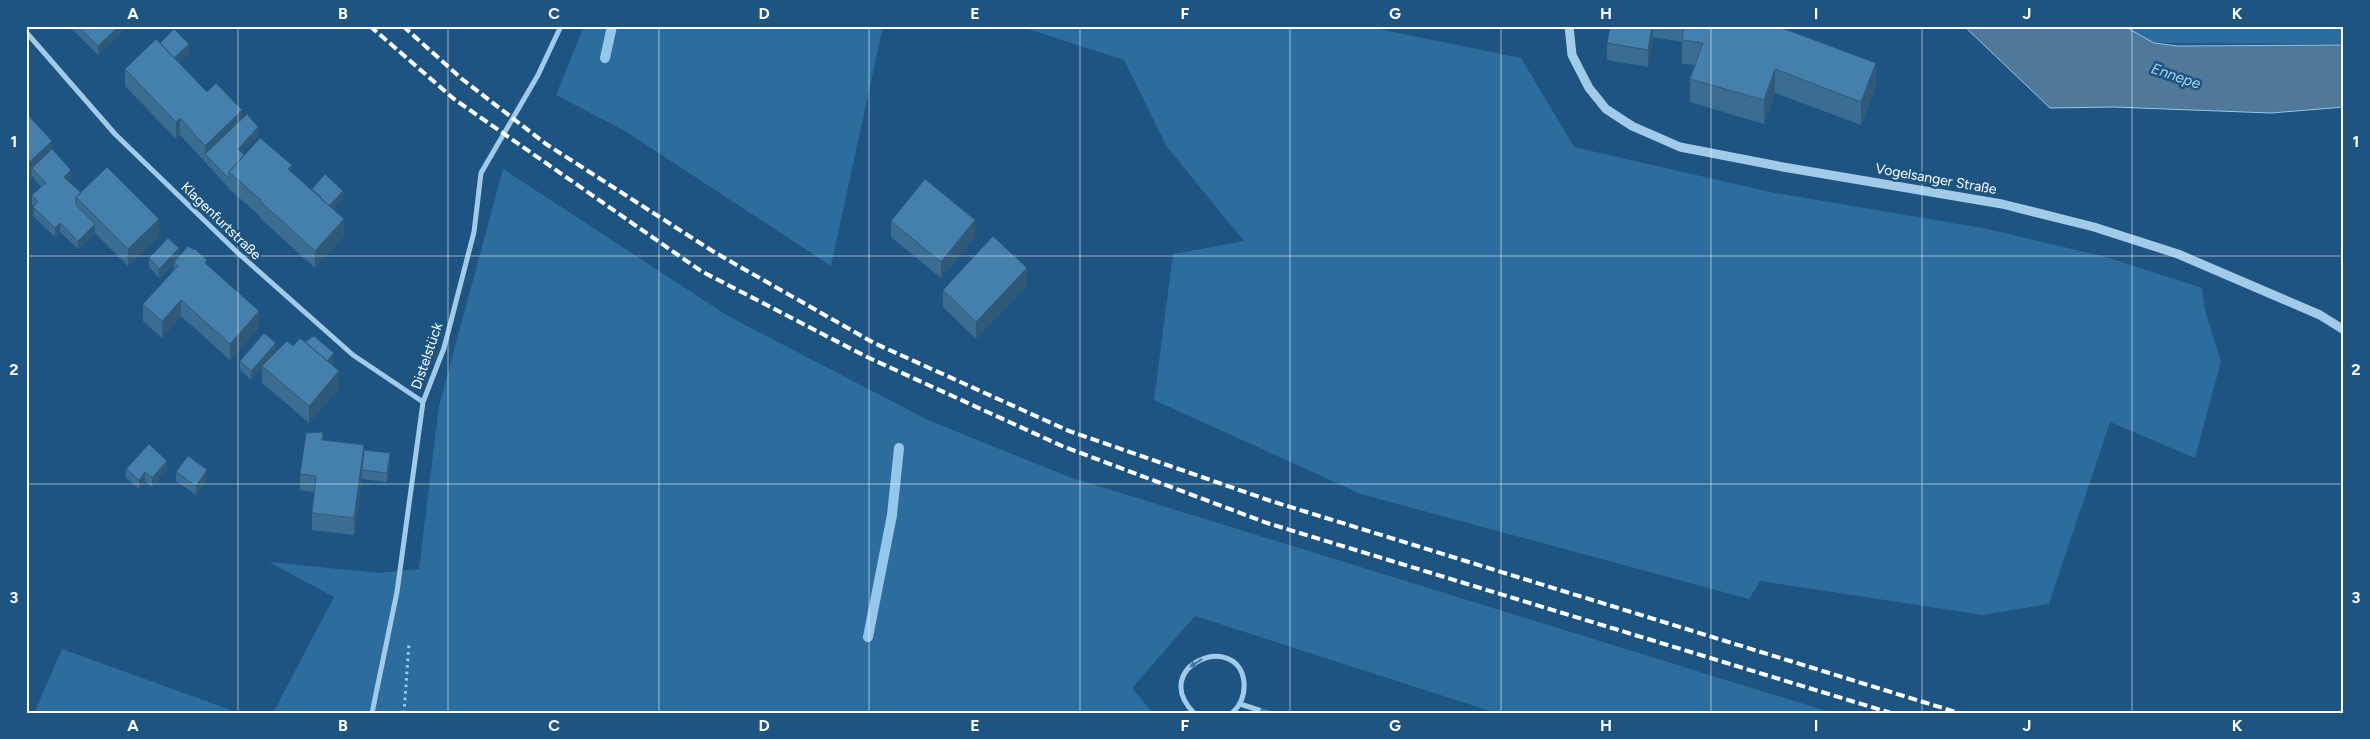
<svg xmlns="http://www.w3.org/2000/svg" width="2370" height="739" viewBox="0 0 2370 739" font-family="Figtree,sans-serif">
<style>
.green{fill:#2c6d9e}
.water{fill:#4f7899;stroke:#95c7eb}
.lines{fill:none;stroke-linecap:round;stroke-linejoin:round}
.stream{stroke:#95c7eb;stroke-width:10}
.path{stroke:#a2cae9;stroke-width:3;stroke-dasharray:2.5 4;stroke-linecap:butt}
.minor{stroke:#a2cae9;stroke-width:5}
.tertiary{stroke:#a2cae9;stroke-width:9}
.rail{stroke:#fff;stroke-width:4;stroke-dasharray:9 4;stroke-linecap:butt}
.wall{fill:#3b6d93}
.shaded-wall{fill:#305978}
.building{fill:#457fab;stroke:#305978}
.oneway{fill:#4577a0}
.grid{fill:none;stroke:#fff;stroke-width:1;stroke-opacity:0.55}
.labels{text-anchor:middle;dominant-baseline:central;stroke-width:5;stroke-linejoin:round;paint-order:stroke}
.street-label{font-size:14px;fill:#fff;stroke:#1d5481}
.water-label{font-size:15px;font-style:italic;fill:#add4f1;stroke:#1d5481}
.neatline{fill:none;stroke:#fff;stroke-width:2}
.grid-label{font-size:16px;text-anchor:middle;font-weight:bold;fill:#fff}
</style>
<rect width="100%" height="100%" fill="#1d5481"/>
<path class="green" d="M584 26H883L831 266 625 131 556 95Z
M1019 26H1364L1521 58 1574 147 1770 192 1988 229 2106 257 2202 288 2205 311 2221 361 2195 458 2110 422 2049 604 1983 615 1760 581 1749 599 1361 494 1154 400 1173 254 1244 241 1167 147 1124 60Z
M2124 26H2344V44L2154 43Z
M503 169 728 316 928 420 1069 477 1833 713H1496L1195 616 1132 688 1153 713H273L334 597 269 562 379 573 419 569 439 406Z
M62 649 239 713H34Z"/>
<path class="water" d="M1964 26H2124L2154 43 2178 46 2344 45V107L2271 113 2113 107 2050 108Z"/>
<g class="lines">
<path class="stream" d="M605 58 612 26
M868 637 892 515 899 448"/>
<path class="path" d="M404 713 409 644"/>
<path class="minor" d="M26 32 115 134 238 253 353 355 423 402
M1240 704 1268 713
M372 713 397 592 423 402 444 348 474 232 481 173 538 75 561 26
M1194 713C1148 666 1238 630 1244 682 1245 695 1241 705 1232 713"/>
<path class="tertiary" d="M1569 26 1572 55 1589 88 1606 109 1632 126 1680 147 1783 167 2002 204 2094 227 2178 254 2320 315 2344 330"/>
<path class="rail" d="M370 26 454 99 701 271 867 357 1062 446 1267 523 1891 713
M403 26 462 79 546 144 714 252 874 343 1069 431 1271 501 1959 713"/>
</g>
<path class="wall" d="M69 26H122V32L98 55Z
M1610 26H1774L1876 87 1861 125 1775 93 1764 124 1690 102V79L1695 65 1682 64V42L1653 37 1648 67 1607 60V43Z
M160 43 189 53 179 63 207 92 242 118 258 135 242 153 244 155 292 173 312 191V189L343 199 333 210 344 236 315 268 260 218V216L229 189V188L180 135 176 139 125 86V69Z
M26 113 52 149 71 178 68 181 81 193 159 236 128 266 95 233 78 249 60 232 55 237 33 216 34 206 32 204V195L41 187 32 176 26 182Z
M891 221 975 237 941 278 891 237Z
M179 256 207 265 259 328 230 360 181 316 162 338 143 321V304L174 270V263L159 278 149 267V258Z
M1027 285 976 339 943 307V290Z
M293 346 334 362 331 365 339 388 309 423 262 383V368L251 380 240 370V361L276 352Z
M323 440 390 462 387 482 362 479 354 535 312 530V513L314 492 300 490V474Z
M126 469 167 470 152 487 145 481 139 489 126 478Z
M176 472 207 479 196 495 176 481Z"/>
<path class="shaded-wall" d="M119 26H122V32L98 55V46Z
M1652 26H1653V37L1648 67V50Z
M189 44V53L170 71V62Z
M1876 63V87L1861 125V102Z
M1775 69V93L1764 124V100Z
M242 110V127L205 154V146Z
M180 118V135L176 139V122Z
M258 127V135L238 158V149Z
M52 141V157L32 168V176L26 182V165Z
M292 165V182L288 169Z
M71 170V178L64 186V177Z
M343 191V199L325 219V210Z
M159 219V236L128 266V249Z
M344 219V236L315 268V251Z
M975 220V237L941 278V262Z
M60 223V232L55 237V228Z
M95 224V233L78 249V241Z
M179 248V257L159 278V269Z
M1027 268V285L976 339V322Z
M181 300V316L162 338V321Z
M259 311V328L230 360V344Z
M276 343V352L262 366V368L251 380V371Z
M334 353V362L323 374V366Z
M339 371V388L309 423V406Z
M364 445V462L362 470V479L354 535V518Z
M390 453V462L387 482V473Z
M167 461V470L152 487V478Z
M207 470V479L196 495V486Z
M145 472V481L139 489V480Z"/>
<path class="building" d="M78 26H119L98 46Z
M1610 26H1652L1648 50 1607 43Z
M1684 26H1774L1790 31 1876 63 1861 102 1775 69 1764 100 1690 79 1703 43 1682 40Z
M174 29 189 44 174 58 160 43Z
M156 39 207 92 216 83 242 110 205 146 180 118 176 122 125 69Z
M26 113 52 141 26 165Z
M247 114 258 127 238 149 244 155 229 172V179L205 154Z
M260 138 292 165 288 169 344 219 315 251 260 201 261 200 229 172Z
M52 149 71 170 64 177 81 193 76 197V205L95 224 78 241 60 223 55 228 33 207 38 202 32 195 46 183 32 168Z
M107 167 159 219 128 249 76 197Z
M325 174 343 191 329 206 320 198 321 197 312 189Z
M925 179 975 220 941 262 891 221Z
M993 236 1027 268 976 322 943 290Z
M168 238 179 248 159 269 149 258Z
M188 246 194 250 195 249 207 260 205 263 259 311 230 344 181 300 162 321 143 304 178 266 174 262Z
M264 333 276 343 251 371 240 361Z
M314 336 334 353 327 361 305 342Z
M300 338 339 371 309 406 262 366 287 341 293 346Z
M323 432 322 440 364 445 354 518 312 513 316 476 300 474 306 433Z
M149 444 167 461 152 478 145 472 139 480 126 469Z
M364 450 390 453 387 473 362 470Z
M188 456 207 470 196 486 176 472Z
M1262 708 1277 713H1260Z"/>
<defs><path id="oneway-solid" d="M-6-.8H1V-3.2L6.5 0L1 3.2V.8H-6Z" transform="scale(1.25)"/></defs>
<use class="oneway" href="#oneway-solid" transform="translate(1196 663) rotate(146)"/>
<path class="grid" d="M238 26V713M448 26V713M659 26V713M869 26V713M1080 26V713M1290 26V713M1501 26V713M1711 26V713M1922 26V713M2132 26V713M26 256H2344M26 484H2344"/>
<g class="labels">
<g class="street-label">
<text transform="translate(1936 179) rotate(10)">Vogelsanger Straße</text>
<text transform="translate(221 221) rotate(44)">Klagenfurtstraße</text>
<text transform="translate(427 356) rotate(-71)">Distelstück</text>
</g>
<g class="water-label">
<text transform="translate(2176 76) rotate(19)">Ennepe</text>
</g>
</g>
<rect width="2370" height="739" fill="none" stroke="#1d5481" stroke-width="55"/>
<rect x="28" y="28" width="2314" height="684" class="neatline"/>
<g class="grid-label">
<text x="133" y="19">A</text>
<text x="343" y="19">B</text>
<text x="554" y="19">C</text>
<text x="764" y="19">D</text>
<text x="975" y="19">E</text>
<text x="1185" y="19">F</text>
<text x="1395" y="19">G</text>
<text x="1606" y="19">H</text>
<text x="1816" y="19">I</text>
<text x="2027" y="19">J</text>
<text x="2237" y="19">K</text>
<text x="14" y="147">1</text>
<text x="2356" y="147">1</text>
<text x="14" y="375">2</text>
<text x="2356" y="375">2</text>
<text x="14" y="603">3</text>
<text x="2356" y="603">3</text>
<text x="133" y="731">A</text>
<text x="343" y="731">B</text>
<text x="554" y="731">C</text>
<text x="764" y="731">D</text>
<text x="975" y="731">E</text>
<text x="1185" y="731">F</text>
<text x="1395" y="731">G</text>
<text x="1606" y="731">H</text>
<text x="1816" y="731">I</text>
<text x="2027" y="731">J</text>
<text x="2237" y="731">K</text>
</g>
</svg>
